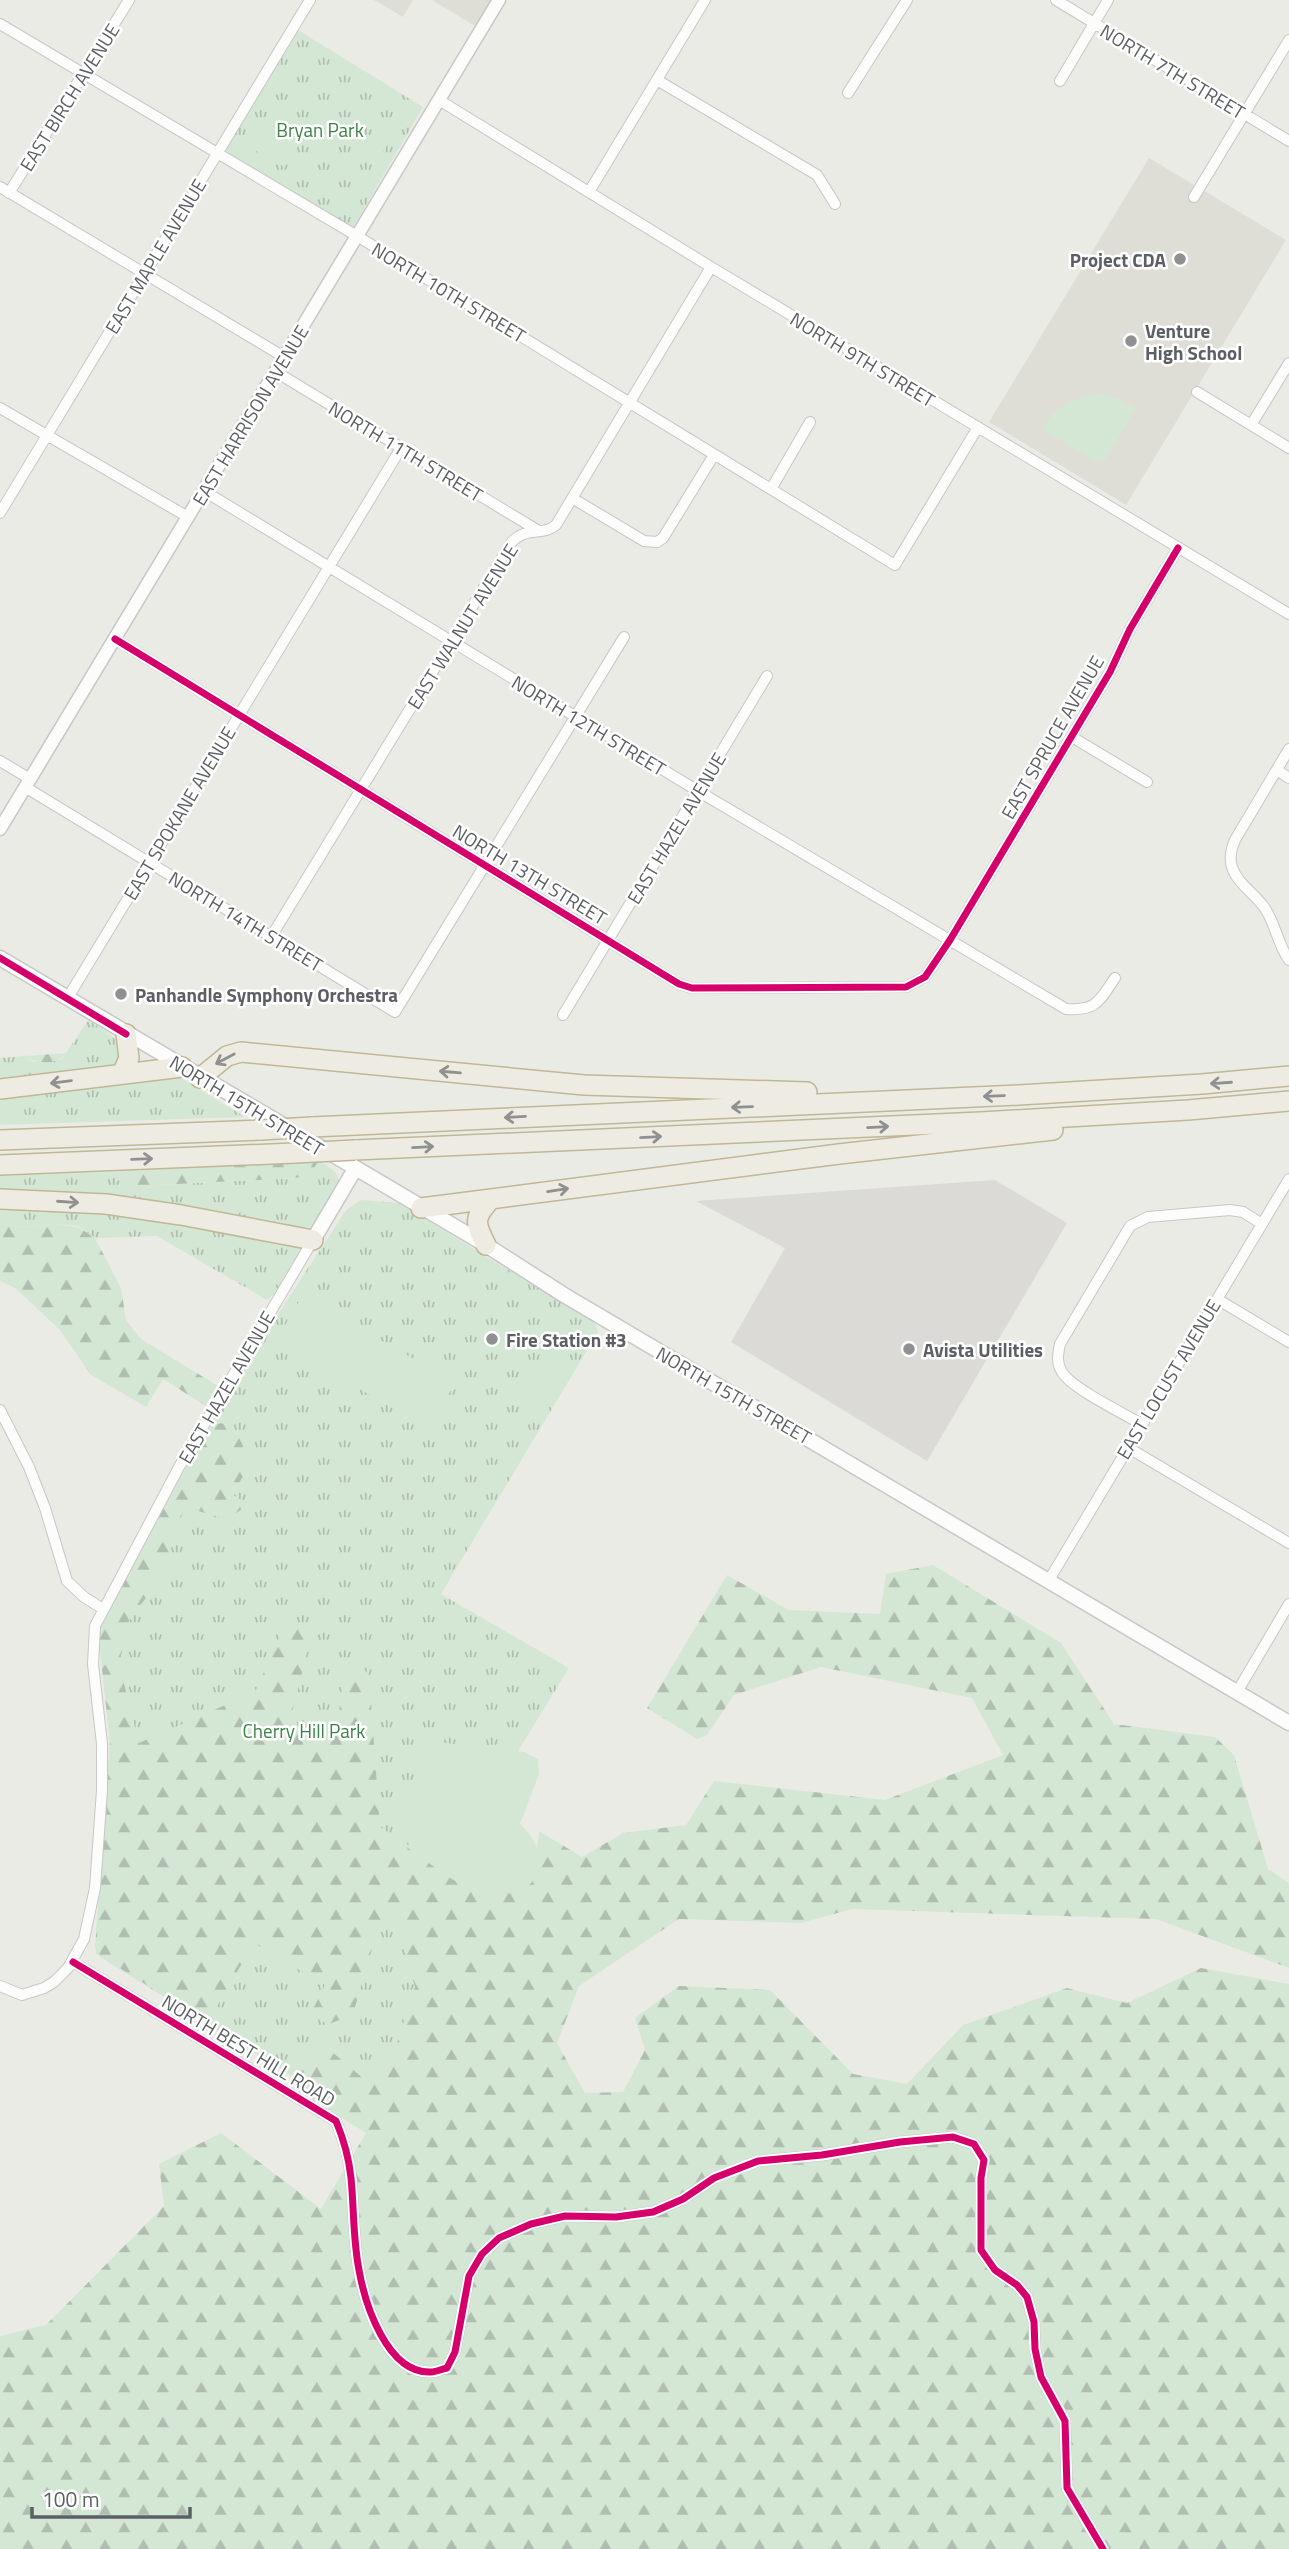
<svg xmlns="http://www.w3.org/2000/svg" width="1289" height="2549" viewBox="0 0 1289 2549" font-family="'Titillium Web',sans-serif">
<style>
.industrial{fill:#dbdad6}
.education{fill:#deddd6}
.grass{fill:url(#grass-tufts)}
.forest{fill:url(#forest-firs)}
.garden{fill:#d4e7d4}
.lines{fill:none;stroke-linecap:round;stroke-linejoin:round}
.minor-casing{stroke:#c7c7c7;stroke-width:12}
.tertiary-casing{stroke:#c7c7c7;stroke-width:15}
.secondary-casing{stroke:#c6c7c7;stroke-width:17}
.motorway-casing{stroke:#c0b796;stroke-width:22}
.minor{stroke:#fcfcfb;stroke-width:10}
.tertiary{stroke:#fcfcfb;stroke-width:12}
.secondary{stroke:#fcfcfb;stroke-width:14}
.motorway{stroke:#eeece2;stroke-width:19}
.motorway-bridge-casing{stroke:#c0b796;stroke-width:22;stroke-linecap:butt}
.motorway-bridge{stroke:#eeece2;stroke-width:19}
.cycleway-casing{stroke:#fff;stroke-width:11}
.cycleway{stroke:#d6006c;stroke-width:7}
.oneway{stroke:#8f908f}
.poi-dot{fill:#8e9091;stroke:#fff;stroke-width:2.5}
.labels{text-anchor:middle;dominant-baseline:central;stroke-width:5;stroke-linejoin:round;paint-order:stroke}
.street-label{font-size:19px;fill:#5c5f63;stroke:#fff}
.park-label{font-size:19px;fill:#3b8345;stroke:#fff}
.poi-label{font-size:19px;font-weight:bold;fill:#5c5f63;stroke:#fff;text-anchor:start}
</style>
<defs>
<pattern id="grass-tufts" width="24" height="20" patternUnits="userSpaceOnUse" patternTransform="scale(1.75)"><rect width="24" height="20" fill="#d4e7d4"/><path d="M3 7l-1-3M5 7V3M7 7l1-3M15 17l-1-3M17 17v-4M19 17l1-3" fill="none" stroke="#afbeb0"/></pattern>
<pattern id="forest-firs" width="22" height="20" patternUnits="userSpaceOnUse" patternTransform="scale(1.75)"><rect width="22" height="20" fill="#d4e7d4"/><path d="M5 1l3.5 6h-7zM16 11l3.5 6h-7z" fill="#afbeb0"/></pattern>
</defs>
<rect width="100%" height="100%" fill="#ebebe6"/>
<path class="industrial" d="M995 1180 1067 1223 927 1461 731 1342 785 1248 696 1201Z"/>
<path class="education" d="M374 0H413L403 17Z
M432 0H491L475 26Z
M1149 158 1286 240 1126 505 989 422Z"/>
<path class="grass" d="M293 27 423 107 351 231 218 154Z
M88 1020C102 1029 120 1037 123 1055L115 1068 0 1083V1058L25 1056 33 1062 62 1059Z
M178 1076 245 1117 0 1125V1095Z
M319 1161C324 1165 334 1169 337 1175 344 1187 320 1216 313 1227L292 1228 0 1192V1176L105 1172 118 1180 138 1186 296 1178Z
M361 1200 399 1203 595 1323 598 1332 441 1594 569 1668 469 1831 526 1866 371 2125 103 1959 96 1953 95 1946 110 1742 99 1641 179 1480 267 1331 346 1210Z
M0 1207 60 1208 162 1219 303 1248 302 1255 276 1292 267 1300 157 1236 95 1238 78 1226 56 1224 20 1227 0 1221Z"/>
<path class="forest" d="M67 1053C57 1065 37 1065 25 1056Z
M319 1161 310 1173 296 1178 138 1186 118 1180 105 1172Z
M0 1221 20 1227 56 1224 78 1227 95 1238 121 1288 126 1320 141 1339 218 1386 206 1406 163 1379 146 1407 91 1375 60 1330 15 1288 0 1281Z
M221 1423C241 1431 244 1448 249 1467L232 1494 247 1504C224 1528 211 1512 186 1508L175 1524 170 1557 158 1581 129 1621 119 1664 139 1743 255 1692 284 1626 296 1619 310 1640 289 1725 315 1735 338 1720 343 1679 361 1665 369 1676 380 1827 489 1897C539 1879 533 1884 539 1831L582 1857 623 1833 686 1825 714 1781 885 1800 1003 1755 972 1698 821 1667 734 1695 707 1735 697 1739 647 1708 727 1575 789 1610 880 1614 886 1574 933 1565 1061 1643 1114 1724 1215 1737 1234 1755 1268 1869 1289 1883V1968L1156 1919 852 1909 801 1923 679 1919 579 1986 557 2043 585 2093 623 2092 645 2050 635 2018 679 1986 770 1990 853 2074 907 2084 963 2025 1067 1988 1127 2003 1201 1968 1289 1984V2549H0V2336L46 2325 164 2206 159 2164 221 2133 321 2209 366 2133 294 2088 316 2052 331 2051 364 2079 390 2065 415 1987 393 1913 379 1923 353 2014 327 2025 312 2011 325 1985 254 1943 207 2023 96 1953 110 1742 99 1641 101 1624 179 1480 210 1427Z"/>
<path class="garden" d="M275 109C318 115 303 143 284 167L251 148 247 139 260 121Z
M383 124 395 132 381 156 368 148Z
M1102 394 1121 400 1136 408 1105 460 1095 461 1042 429C1057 404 1073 397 1102 394Z
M303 1295 455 1383 428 1429 276 1340Z
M546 1351 569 1364 544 1407 521 1393Z
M428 1741 525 1752 538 1759 539 1774 520 1824C557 1858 539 1901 488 1893 483 1892 477 1892 472 1890 451 1881 427 1861 408 1848L411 1831 394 1820 414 1783Z"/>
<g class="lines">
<defs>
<path id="minor" d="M1056 0 1289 141
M0 24 357 236 895 565 978 427
M657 80 817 175 835 204
M1060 81 1108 0
M848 93 907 0
M439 100 711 267 1289 614
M0 187 284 357
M589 192 705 0
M9 193 129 0
M1194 197 1289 40
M276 372 537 530
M1197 392 1289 448
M0 408 188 517
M1251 425 1289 363
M771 489 810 422
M204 491 698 791 1066 1009C1097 1011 1099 1001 1115 978
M572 498 644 541 657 542 663 538 714 455
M0 513 310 0
M115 639 679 984 692 988 906 987 925 977 950 940 1110 672 1130 629 1178 548
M1072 737 1147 782
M1289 749 1235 840C1231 849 1229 858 1232 867 1237 884 1257 895 1266 910 1276 926 1278 945 1289 960
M0 761 30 779
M1277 770 1289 778
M25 787 395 1012 624 637
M271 937 511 543C527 525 542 537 556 525L711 267
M67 999 401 448
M563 1015 767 676
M1217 1299 1289 1342
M0 1410 29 1467 45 1508 67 1581 84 1597 103 1609
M1141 1424C1123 1413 1071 1388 1062 1372 1056 1363 1058 1354 1060 1344L1130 1226 1148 1217 1230 1210 1243 1212 1262 1224
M1127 1447 1289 1543
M1049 1580 1289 1179
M1237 1692 1289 1604
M73 1962 336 2121C344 2140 349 2158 351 2178 354 2208 353 2240 359 2270 365 2304 387 2374 431 2372 436 2372 442 2369 447 2368L455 2352 469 2276 482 2254 499 2238 531 2224 565 2216 616 2217 653 2212 683 2199 714 2178 758 2161 822 2155 900 2142 953 2137 974 2144 984 2160 981 2178V2250L995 2270 1017 2285 1027 2297 1034 2322 1035 2349 1041 2377 1065 2421 1067 2488 1103 2549
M0 1986 22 1995 44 1988 54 1982 68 1968 84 1939 95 1888 102 1790V1744L93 1664 95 1626 179 1467 313 1240"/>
<path id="tertiary" d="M0 829 499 0"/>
<path id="secondary" d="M0 958 486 1245 564 1295 1289 1723
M313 1240 355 1169"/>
<path id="motorway" d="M122 1074 129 1058 126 1034
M200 1078 227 1056 241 1052 584 1085 807 1092
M0 1089 182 1067
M312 1127 1019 1095 1202 1084 1289 1076
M0 1140 261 1130
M355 1150 981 1122 1188 1110 1289 1101
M0 1165 295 1153
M0 1199 106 1204 181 1215 313 1240
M421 1208 839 1154 1053 1130
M486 1245C475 1223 473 1219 490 1200"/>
</defs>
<use href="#minor" class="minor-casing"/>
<use href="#tertiary" class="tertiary-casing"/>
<use href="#secondary" class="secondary-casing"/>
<use href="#motorway" class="motorway-casing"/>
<use href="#minor" class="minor"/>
<use href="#tertiary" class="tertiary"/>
<use href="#secondary" class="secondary"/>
<use href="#motorway" class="motorway"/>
<defs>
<path id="motorway-bridge" d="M261 1130 312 1127
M295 1153 355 1150"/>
</defs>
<use href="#motorway-bridge" class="motorway-bridge-casing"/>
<use href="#motorway-bridge" class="motorway-bridge"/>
<defs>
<path id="cycleway" d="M115 639 679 984 692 988 906 987 925 977 950 940 1110 672 1130 629 1178 548
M0 958 126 1034
M73 1962 336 2121C344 2140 349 2158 351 2178 354 2208 353 2240 359 2270 365 2304 387 2374 431 2372 436 2372 442 2369 447 2368L455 2352 469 2276 482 2254 499 2238 531 2224 565 2216 616 2217 653 2212 683 2199 714 2178 758 2161 822 2155 900 2142 953 2137 974 2144 984 2160 981 2178V2250L995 2270 1017 2285 1027 2297 1034 2322 1035 2349 1041 2377 1065 2421 1067 2488 1103 2549"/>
</defs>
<use href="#cycleway" class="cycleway-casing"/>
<use href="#cycleway" class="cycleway"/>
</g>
<defs><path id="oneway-shaft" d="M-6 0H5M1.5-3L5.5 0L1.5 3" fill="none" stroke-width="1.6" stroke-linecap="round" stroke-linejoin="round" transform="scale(1.75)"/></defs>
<g class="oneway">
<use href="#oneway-shaft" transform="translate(225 1059) rotate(152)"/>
<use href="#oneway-shaft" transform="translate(450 1072) rotate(-175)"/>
<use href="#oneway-shaft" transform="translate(61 1082) rotate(173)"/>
<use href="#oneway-shaft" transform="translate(1221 1083) rotate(176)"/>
<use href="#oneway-shaft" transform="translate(994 1096) rotate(178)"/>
<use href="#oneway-shaft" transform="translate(742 1107) rotate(178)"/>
<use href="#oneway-shaft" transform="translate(515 1117) rotate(177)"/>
<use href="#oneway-shaft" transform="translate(878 1127) rotate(-3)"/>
<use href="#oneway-shaft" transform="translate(651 1137) rotate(-3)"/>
<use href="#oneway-shaft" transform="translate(423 1147) rotate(-3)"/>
<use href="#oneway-shaft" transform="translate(142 1159) rotate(-2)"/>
<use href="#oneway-shaft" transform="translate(558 1190) rotate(-9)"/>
<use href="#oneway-shaft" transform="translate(68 1202) rotate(4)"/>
</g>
<g class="poi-dot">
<circle cx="1180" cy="259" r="7"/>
<circle cx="1131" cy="341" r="7"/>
<circle cx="121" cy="994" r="7"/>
<circle cx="492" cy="1339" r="7"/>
<circle cx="909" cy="1349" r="7"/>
</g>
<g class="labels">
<g class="street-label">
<text transform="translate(1173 71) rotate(31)">NORTH 7TH STREET</text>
<text transform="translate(69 97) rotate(-58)">EAST BIRCH AVENUE</text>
<text transform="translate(155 256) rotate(-59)">EAST MAPLE AVENUE</text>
<text transform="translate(449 292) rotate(31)">NORTH 10TH STREET</text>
<text transform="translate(863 359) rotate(31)">NORTH 9TH STREET</text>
<text transform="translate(250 415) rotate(-59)">EAST HARRISON AVENUE</text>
<text transform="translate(406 451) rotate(31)">NORTH 11TH STREET</text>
<text transform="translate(462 626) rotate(-58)">EAST WALNUT AVENUE</text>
<text transform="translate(589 725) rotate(31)">NORTH 12TH STREET</text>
<text transform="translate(1052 737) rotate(-60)">EAST SPRUCE AVENUE</text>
<text transform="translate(179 813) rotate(-59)">EAST SPOKANE AVENUE</text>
<text transform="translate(676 828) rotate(-59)">EAST HAZEL AVENUE</text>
<text transform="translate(530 874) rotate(31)">NORTH 13TH STREET</text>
<text transform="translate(246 921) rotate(31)">NORTH 14TH STREET</text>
<text transform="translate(247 1105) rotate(31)">NORTH 15TH STREET</text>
<text transform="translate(1168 1379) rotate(-59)">EAST LOCUST AVENUE</text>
<text transform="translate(226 1387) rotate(-60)">EAST HAZEL AVENUE</text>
<text transform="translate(734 1395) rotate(30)">NORTH 15TH STREET</text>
<text transform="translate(249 2050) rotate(31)">NORTH BEST HILL ROAD</text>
</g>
<g class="park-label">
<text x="320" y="129">Bryan Park</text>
<text x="304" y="1730">Cherry Hill Park</text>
</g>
<g class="poi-label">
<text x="1166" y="259" text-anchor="end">Project CDA</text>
<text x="1145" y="330">Venture<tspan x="1145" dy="22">High School</tspan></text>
<text x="135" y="994">Panhandle Symphony Orchestra</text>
<text x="506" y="1339">Fire Station #3</text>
<text x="923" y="1349">Avista Utilities</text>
</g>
</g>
<path d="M32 2507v10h158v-10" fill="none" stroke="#5c5f63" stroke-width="3.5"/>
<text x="42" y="2507" font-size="21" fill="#5c5f63" stroke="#ffffff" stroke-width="5" paint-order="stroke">100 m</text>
</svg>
